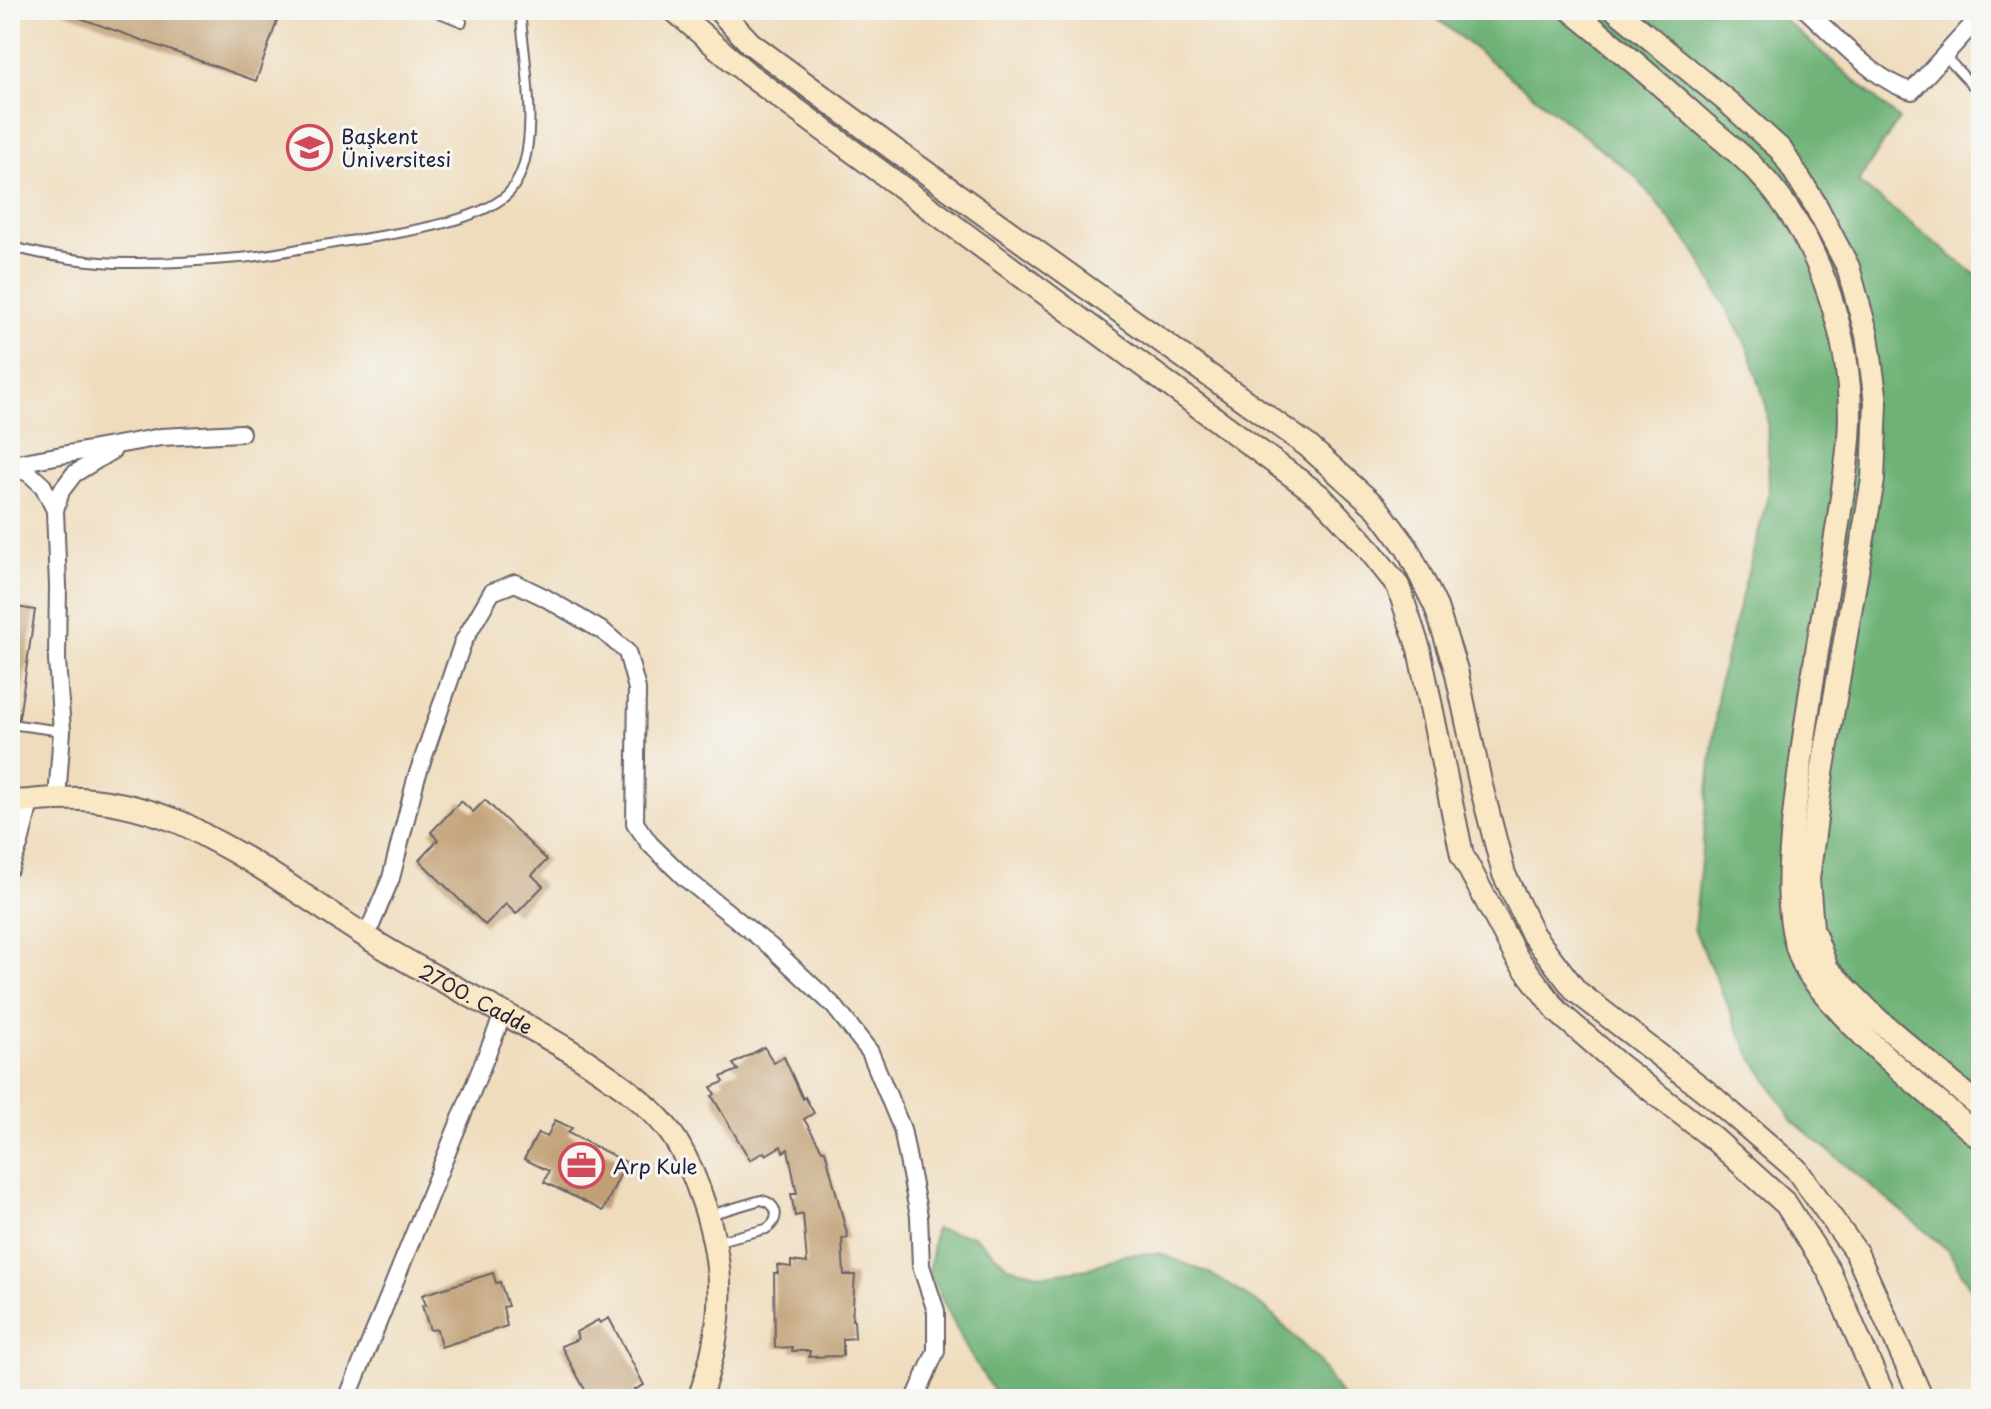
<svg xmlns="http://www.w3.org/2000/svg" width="1991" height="1409" viewBox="0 0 1991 1409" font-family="'Playpen Sans',sans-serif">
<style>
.forest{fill:#6eb277;stroke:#486a59;stroke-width:2}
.building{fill:#c1a076}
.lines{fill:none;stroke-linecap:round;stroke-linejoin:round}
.lane-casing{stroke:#6a6368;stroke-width:12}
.street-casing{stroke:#6a6368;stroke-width:20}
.secondary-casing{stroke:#6a6368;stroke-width:26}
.lane{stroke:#fff;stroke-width:8}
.street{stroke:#fff;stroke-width:16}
.secondary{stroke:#fae7c3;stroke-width:22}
.labels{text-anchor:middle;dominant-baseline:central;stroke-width:6;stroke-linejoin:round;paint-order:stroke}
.poi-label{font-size:20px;fill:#22223b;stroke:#f6f6f2;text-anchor:start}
.street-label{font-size:20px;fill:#22223b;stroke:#f6f6f2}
</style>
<rect width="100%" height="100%" fill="#f6f6f2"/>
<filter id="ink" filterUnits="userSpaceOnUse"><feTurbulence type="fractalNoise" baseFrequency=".0125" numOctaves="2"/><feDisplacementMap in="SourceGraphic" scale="16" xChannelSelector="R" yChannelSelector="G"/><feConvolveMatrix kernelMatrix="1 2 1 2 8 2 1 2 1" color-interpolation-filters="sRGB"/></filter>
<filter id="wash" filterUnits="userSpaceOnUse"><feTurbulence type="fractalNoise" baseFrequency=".006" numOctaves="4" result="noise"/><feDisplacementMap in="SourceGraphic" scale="32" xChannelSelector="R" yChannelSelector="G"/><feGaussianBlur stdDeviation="1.8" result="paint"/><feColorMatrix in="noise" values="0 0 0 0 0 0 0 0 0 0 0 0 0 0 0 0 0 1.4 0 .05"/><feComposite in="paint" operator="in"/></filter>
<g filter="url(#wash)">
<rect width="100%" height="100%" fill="#efdcbc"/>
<path class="forest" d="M1426 10H1773L1899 119 1858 182 1981 279V1306L1948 1250 1794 1122 1747 1049 1694 929 1719 683 1769 492 1767 409 1749 350 1697 254 1635 176Z
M935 1229 974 1236 1009 1267 1043 1275 1088 1269 1122 1255 1159 1253 1211 1274 1264 1307 1319 1361 1343 1399H1003L997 1396 969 1353 929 1273Z"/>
<g id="blocks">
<path class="building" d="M64 10H281L256 81 63 12Z
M10 606 35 610 19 718 10 717Z
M485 800 547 860 532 875 543 886 516 914 506 904 485 925 419 860 438 840 431 832 461 801 473 812Z
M764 1047 774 1063 784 1057 803 1099 805 1097 814 1113 804 1119 822 1150H825L848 1238 842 1239 844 1275H855L852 1320H854L855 1338 843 1339V1356L809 1357 810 1351H792V1347L775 1348 774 1273H778L777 1265 791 1267V1261L807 1263 803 1214 795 1216 791 1194H797L788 1149 783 1152 781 1146 766 1155 764 1152 750 1160 712 1096 715 1094 711 1087 724 1082 721 1077 738 1070 733 1064Z
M555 1120 572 1128 568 1133 626 1162 603 1211 544 1182 549 1171 524 1159 538 1133 547 1137Z
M493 1273 496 1283 500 1282 508 1306 503 1307 507 1326 441 1347 437 1329 430 1330 422 1306 426 1305 422 1295Z
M609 1318 644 1385 634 1390 636 1393 626 1399H590L561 1346 578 1339 576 1332 598 1320 600 1323Z"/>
</g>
</g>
<g filter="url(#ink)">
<use href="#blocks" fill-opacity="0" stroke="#6a6368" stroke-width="2"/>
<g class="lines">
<defs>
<path id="lane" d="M432 10 462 22
M1945 56 1972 85
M10 246C47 257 97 264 136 263 170 263 205 261 239 258 267 256 295 249 323 245 369 237 485 226 512 189 543 148 524 59 520 10
M10 724 62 731
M709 1215 761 1200C778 1203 781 1220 766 1229L714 1242"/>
<path id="street" d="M1806 10C1833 34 1877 83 1912 91L1981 15
M10 464 30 474 43 486 55 510 58 586 57 660 62 731 57 799
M12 464 161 437 241 433
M55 510 61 491 74 474 113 450
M10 868 20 843 30 802
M366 937 391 878 416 779 463 642 492 592 515 583 544 597 604 632 627 652 637 689 635 823 650 844 685 878 771 947 834 1006 870 1052 902 1129 919 1216 921 1266 936 1311V1351L915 1399
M347 1399 504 1012"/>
<g id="secondary">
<path d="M674 10 748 74 1320 496 1364 543 1398 586 1419 649 1462 855 1517 958 1558 1012 1619 1065 1713 1138 1786 1204 1829 1271 1885 1399"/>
<path d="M719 10 750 43 896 151 1308 446 1377 508 1407 548 1436 607 1456 670 1481 786 1504 874 1533 935 1576 991 1708 1093 1796 1169 1856 1252 1922 1399"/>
<path d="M1571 10C1616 46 1659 83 1702 122 1720 138 1740 153 1756 170 1821 237 1856 347 1849 439 1844 496 1833 553 1824 609 1813 673 1804 736 1796 799 1790 852 1780 928 1809 974 1815 983 1824 992 1830 1000 1874 1052 1930 1094 1981 1139"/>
<path d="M1616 10 1729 103 1781 150 1815 204 1848 267 1867 335 1876 402 1873 480 1822 773 1808 879 1812 928 1827 969 1877 1019 1981 1108"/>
<path id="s1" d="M10 802C27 802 42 799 58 799 98 797 140 807 176 821 188 825 198 832 209 838 268 868 321 909 378 944 445 985 517 1017 583 1059 613 1079 645 1100 667 1128 682 1147 692 1170 700 1193 727 1266 725 1326 699 1399"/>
</g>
</defs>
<use href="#lane" class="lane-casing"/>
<use href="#street" class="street-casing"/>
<use href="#secondary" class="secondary-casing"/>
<use href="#lane" class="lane"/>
<use href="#street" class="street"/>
<use href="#secondary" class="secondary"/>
</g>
</g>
<defs>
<symbol id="university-ring" viewBox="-11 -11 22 22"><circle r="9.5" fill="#f6f6f2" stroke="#d1495b" stroke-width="1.5"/><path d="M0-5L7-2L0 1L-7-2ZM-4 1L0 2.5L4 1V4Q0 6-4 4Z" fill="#d1495b"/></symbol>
<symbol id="office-ring" viewBox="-11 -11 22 22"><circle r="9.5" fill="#f6f6f2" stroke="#d1495b" stroke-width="1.5"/><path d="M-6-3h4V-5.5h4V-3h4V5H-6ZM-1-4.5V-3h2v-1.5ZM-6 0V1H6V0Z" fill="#d1495b"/></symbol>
</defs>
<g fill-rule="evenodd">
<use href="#university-ring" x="284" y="122" width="51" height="51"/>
<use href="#office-ring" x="556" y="1140" width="51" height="51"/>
</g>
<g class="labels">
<g class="poi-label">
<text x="341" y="136">Başkent<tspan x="341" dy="23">Üniversitesi</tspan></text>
<text x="613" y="1166">Arp Kule</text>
</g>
<g class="street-label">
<text stroke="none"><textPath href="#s1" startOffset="518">2700. Cadde</textPath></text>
</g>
</g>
<rect width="1991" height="1409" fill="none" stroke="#f6f6f2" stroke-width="40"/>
</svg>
